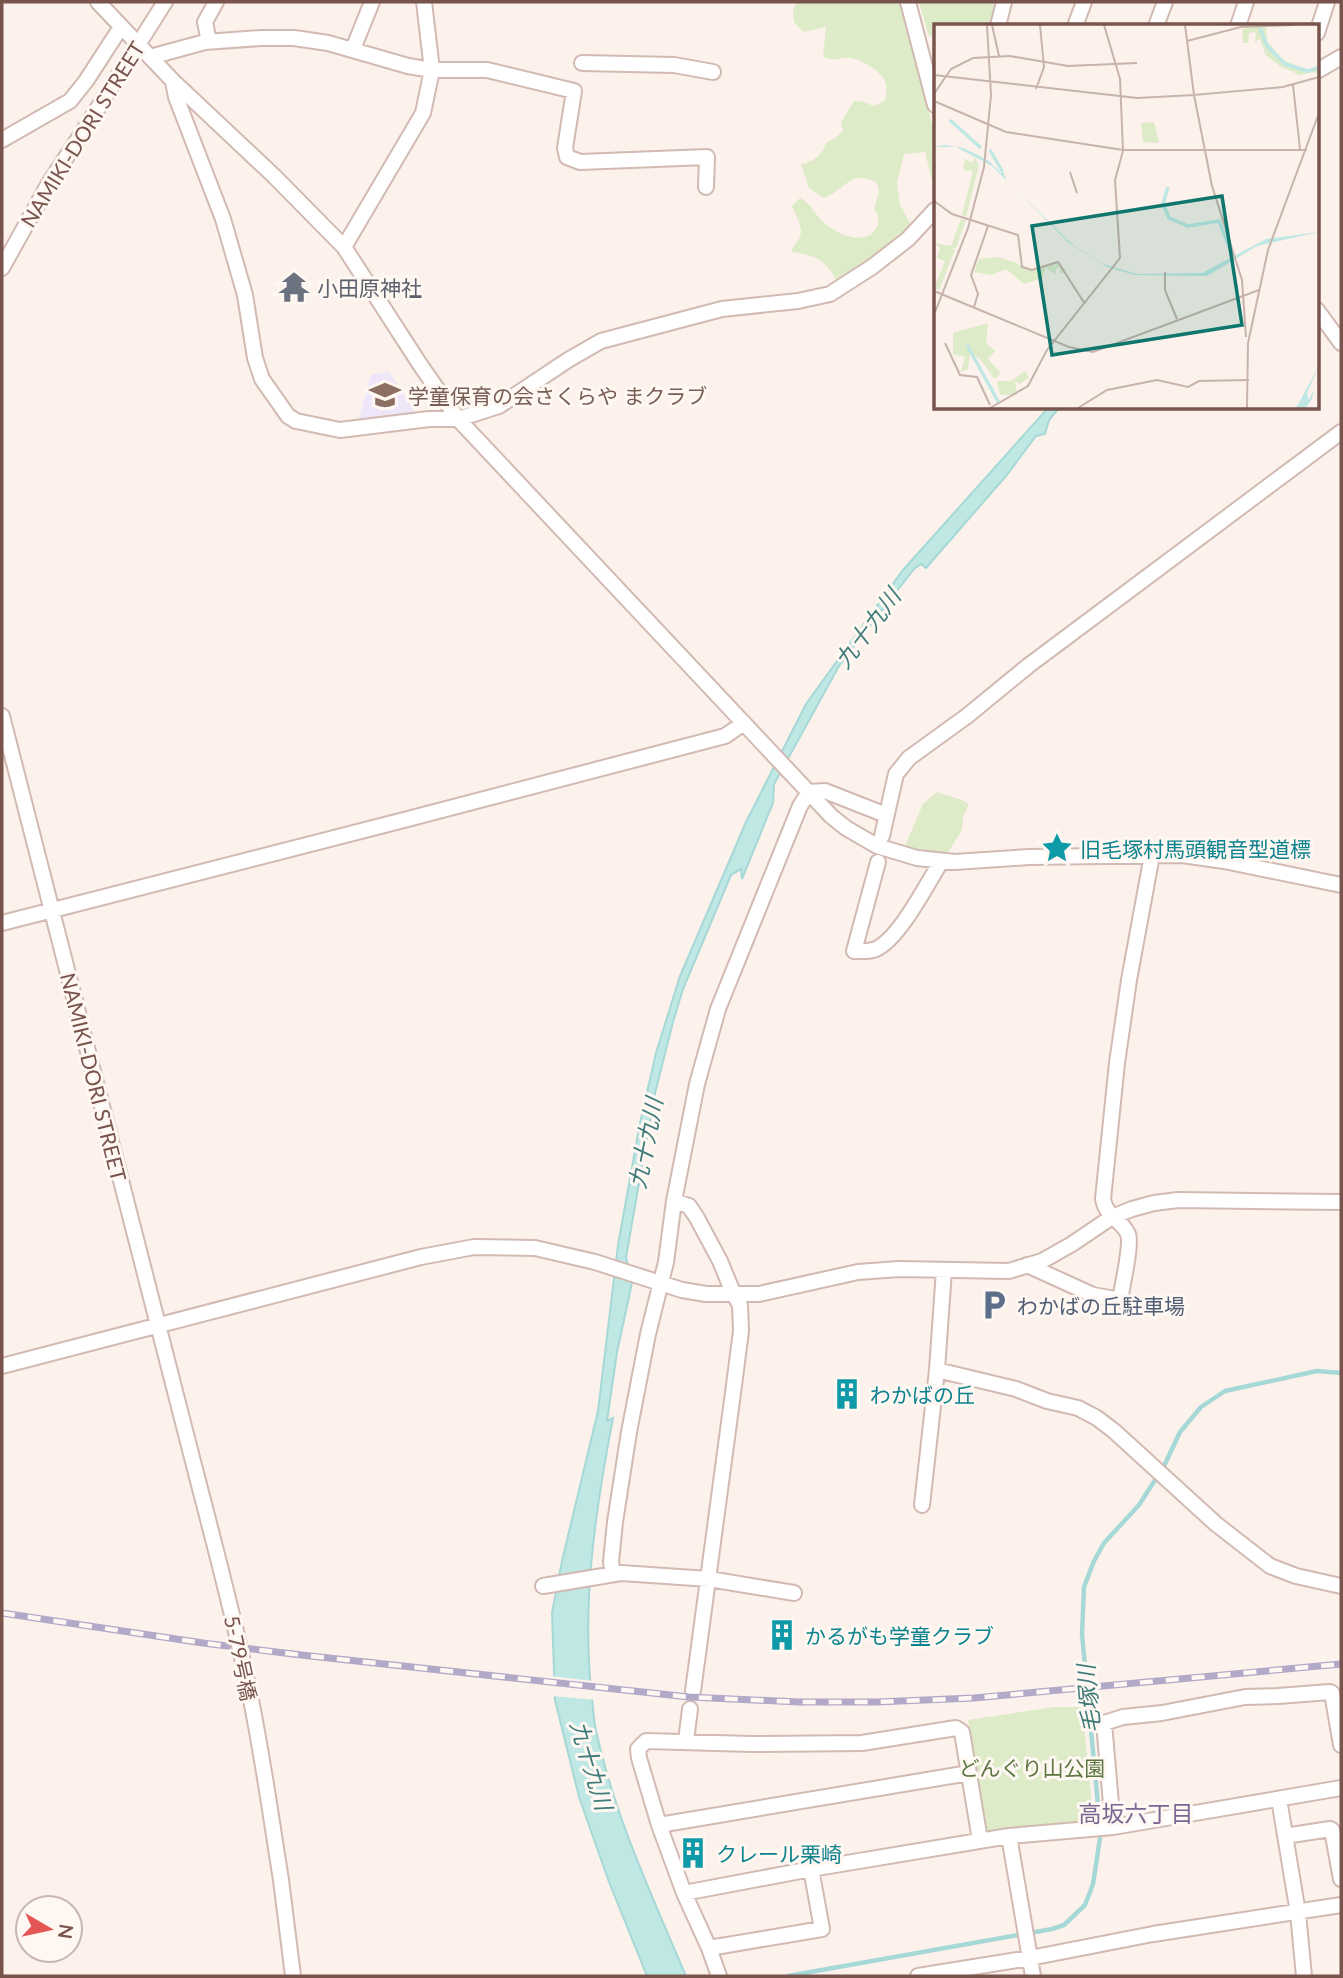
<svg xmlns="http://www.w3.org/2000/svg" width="1343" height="1978" viewBox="0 0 1343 1978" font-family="Lato,'Noto Sans JP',sans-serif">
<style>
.education{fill:#efe7f9}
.green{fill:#ddebc8}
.water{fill:#bfe7e4;stroke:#a5d8d6;stroke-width:2}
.pier{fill:#fcf2eb}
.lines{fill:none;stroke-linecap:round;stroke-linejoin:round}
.stream{stroke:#a5d8d6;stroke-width:4.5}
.minor-casing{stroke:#d2bab2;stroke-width:18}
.minor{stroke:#fff;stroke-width:14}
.rail-casing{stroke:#b2a8c8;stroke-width:7}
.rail{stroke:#fff7f2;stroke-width:4.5;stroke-dasharray:13;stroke-linecap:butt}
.minor-bridge-casing{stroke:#d2bab2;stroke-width:18;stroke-linecap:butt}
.minor-bridge{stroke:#fff;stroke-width:14}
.labels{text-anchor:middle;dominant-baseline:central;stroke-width:6;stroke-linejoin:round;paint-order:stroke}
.street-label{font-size:21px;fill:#78544d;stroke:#fff7f2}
.worship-label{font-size:21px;fill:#5b616d;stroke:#fff7f2;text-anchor:start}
.education-label{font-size:21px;fill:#785e54;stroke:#fff7f2;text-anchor:start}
.culture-label{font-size:21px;fill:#0d838f;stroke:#fff7f2;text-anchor:start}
.service-label{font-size:21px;fill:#4e5e75;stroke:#fff7f2;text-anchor:start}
.park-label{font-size:21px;fill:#5d7742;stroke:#fff7f2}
.water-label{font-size:23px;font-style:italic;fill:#407c7a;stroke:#fff7f2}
.neighbourhood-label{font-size:23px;fill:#7a6693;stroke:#fff7f2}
.inset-river{fill:none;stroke:#bfe7e4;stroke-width:3.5}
.inset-road{fill:none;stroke:#c7b3ac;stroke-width:2}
.view{fill:#0f766e;fill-opacity:0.15;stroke:#0f766e;stroke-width:3.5}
.inset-edge{fill:none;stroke:#78544d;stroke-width:3.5}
</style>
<rect width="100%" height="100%" fill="#fcf2eb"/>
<path class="education" d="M389 371 416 414 358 421 371 375Z"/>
<path class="green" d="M797 2H900L935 136V192L925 152 904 154 897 183 900 205 910 223C902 235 892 241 882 250 867 263 855 275 836 281 828 260 812 254 791 252 793 246 798 242 800 236 804 227 795 215 792 206L800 198C811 203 814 213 823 222 834 232 855 243 870 235 873 233 875 229 878 226V216L874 208 879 192 877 183C851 168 845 190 824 198L809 188 801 164C815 162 821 155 827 142L834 139 843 131 841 122 854 101 864 102 873 106 885 101C886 95 888 86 884 79 879 70 861 60 851 58 839 57 838 62 823 57L826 27 803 32 794 22 793 9Z
M919 2H997L990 22 978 26H935V35L929 36Z
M937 792 959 799 969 804 963 817 962 830 947 854 931 853 905 846 923 804Z
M1054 1707H1082L1094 1823 990 1834 986 1831 968 1720Z"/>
<path class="water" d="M1048 408H1059L1049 420 1045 434 1036 436 1006 476 926 568 921 564 914 569 839 666 774 784 773 803 742 879 741 869 731 875 683 989 673 1022 655 1093 626 1257 632 1283 617 1352 607 1421 613 1418C596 1507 582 1598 591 1689 593 1703 593 1717 596 1731 615 1817 652 1896 686 1976H647L609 1882 579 1797 555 1700 552 1613 562 1561 598 1411 618 1245 640 1123 656 1053 680 976 746 822 806 704 903 570Z"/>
<path class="pier" d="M550 1676 594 1681 596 1700 551 1696Z"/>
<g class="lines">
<path class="stream" d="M788 1976 1052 1929 1064 1925 1085 1905 1093 1884 1100 1838 1097 1794 1082 1634 1084 1587 1094 1561 1104 1543 1139 1505 1164 1466 1180 1432 1201 1407 1225 1391 1317 1371 1341 1373"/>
<defs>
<path id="minor" d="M98 2 173 81 274 176 344 247 421 366 458 419 831 816 846 828 877 846 917 858 955 862 1029 857 1182 855 1224 861 1341 885
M908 2 935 105
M998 26 1004 2
M1075 26 1084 2
M1156 26 1165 2
M1238 26 1246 2
M1317 33 1327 2
M205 42 261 38H294L328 43 408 66 432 70H487L574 91 565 148 567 157 580 162 707 157 706 187
M353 49 372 2
M150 57 205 42 208 37 205 22 216 2
M582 63 674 65 713 72
M1317 71 1341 57
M173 82 176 97 223 219 245 295 255 358 262 379 288 416 296 421 340 430 429 419H458L499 406 568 360 601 341 722 309 798 301 830 294 872 267 908 239 935 210
M2 140 70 101 86 81 121 27
M344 247 423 113 432 70 424 2
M2 268 48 185 86 127 165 2
M1317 310 1341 343
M2 716 187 1438
M882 836 896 774 909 758 967 716 1028 666 1341 432
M878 862 854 951C861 951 869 952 876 949 900 938 926 885 941 862
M2 923 404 820 725 736 744 723
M674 1201 689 1206 697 1218 720 1261 734 1295 740 1305 741 1331 733 1393 693 1691
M1027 1265 1093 1295 1120 1300C1122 1287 1132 1244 1128 1234 1122 1220 1106 1217 1103 1199L1117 1063 1129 980 1152 855
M2 1366 421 1257 474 1247 535 1248 595 1262 682 1290 706 1294H759L858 1272 899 1269 1009 1271 1042 1261 1072 1244 1112 1217 1132 1209 1154 1203 1178 1200 1341 1202
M937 1370 1016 1389 1047 1401 1078 1408 1097 1418 1114 1431 1216 1524 1270 1566 1296 1576 1341 1586
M922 1505 937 1370 944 1270
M613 1574 611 1562 615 1522 629 1432 648 1334 666 1262 674 1201 697 1084 718 1009 800 806 809 792 825 791 886 815
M543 1586 621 1573 709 1579 794 1593
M686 1741 690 1709
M1279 1799 1298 1913 1304 1976
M659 1825 969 1773
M1113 1827 1104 1723 1123 1717 1162 1713 1245 1697 1278 1696 1330 1692 1332 1693 1341 1745
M1009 1836 1113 1827 1341 1788
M1285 1836 1330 1829 1332 1830 1341 1879
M281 1880 293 1976
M684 1893 659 1825 639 1758 638 1749 646 1741 751 1744 862 1743 956 1728 962 1732 980 1840
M709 1948 822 1929 811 1869
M719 1976 709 1948 684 1893 811 1869 1009 1836 1033 1976
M918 1976 1030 1958 1153 1934 1341 1905"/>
</defs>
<use href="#minor" class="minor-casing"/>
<use href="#minor" class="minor"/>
<defs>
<path id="rail" d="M2 1613 203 1643 301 1655 689 1697 799 1702H876L974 1698 1341 1664"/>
</defs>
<use href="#rail" class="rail-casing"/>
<use href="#rail" class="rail"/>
<defs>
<path id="minor-bridge" d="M187 1438C207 1517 229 1596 246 1676 261 1743 270 1812 281 1880"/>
</defs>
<use href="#minor-bridge" class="minor-bridge-casing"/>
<use href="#minor-bridge" class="minor-bridge"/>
</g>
<defs>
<symbol id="temple-bare" viewBox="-9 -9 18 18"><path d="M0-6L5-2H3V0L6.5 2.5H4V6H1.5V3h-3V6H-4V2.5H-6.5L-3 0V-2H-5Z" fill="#6b7280" stroke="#fff7f2" stroke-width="2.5" paint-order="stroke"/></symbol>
<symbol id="school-bare" viewBox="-9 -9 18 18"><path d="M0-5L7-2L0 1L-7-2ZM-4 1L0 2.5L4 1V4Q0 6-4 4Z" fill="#8d6e63" stroke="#fff7f2" stroke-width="2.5" paint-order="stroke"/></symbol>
<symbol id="sight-bare" viewBox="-9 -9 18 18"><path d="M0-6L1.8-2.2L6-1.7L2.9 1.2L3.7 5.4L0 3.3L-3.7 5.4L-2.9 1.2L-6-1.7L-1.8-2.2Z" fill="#0f9aa8" stroke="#fff7f2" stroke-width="2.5" paint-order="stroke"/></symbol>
<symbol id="parking-bare" viewBox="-9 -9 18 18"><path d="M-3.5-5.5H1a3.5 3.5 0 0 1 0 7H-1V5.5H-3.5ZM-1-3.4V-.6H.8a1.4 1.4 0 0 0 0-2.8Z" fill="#5c6f8a" stroke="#fff7f2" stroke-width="2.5" paint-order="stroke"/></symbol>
<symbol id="building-bare" viewBox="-9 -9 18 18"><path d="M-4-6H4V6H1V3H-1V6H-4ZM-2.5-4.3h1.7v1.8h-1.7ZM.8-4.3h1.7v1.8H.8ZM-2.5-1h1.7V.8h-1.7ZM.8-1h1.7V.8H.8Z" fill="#0f9aa8" stroke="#fff7f2" stroke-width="2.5" paint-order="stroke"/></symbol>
</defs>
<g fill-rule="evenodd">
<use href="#temple-bare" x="272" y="265" width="44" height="44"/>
<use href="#school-bare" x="363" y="373" width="44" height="44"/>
<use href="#sight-bare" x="1035" y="826" width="44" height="44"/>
<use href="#parking-bare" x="972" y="1283" width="44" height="44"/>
<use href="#building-bare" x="825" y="1372" width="44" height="44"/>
<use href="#building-bare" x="760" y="1613" width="44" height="44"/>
<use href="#building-bare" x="671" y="1831" width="44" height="44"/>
</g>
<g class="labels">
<g class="street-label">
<text transform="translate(82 134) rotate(-58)">NAMIKI-DORI STREET</text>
<text transform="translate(94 1077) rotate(76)">NAMIKI-DORI STREET</text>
<text transform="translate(241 1658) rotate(78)">5-79号橋</text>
</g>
<g class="worship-label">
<text x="317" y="287">小田原神社</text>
</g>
<g class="education-label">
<text x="408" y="395">学童保育の会さくらや まクラブ</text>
</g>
<g class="culture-label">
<text x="1080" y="848">旧毛塚村馬頭観音型道標</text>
<text x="870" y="1394">わかばの丘</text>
<text x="805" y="1635">かるがも学童クラブ</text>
<text x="716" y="1853">クレール栗崎</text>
</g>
<g class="service-label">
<text x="1017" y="1305">わかばの丘駐車場</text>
</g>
<g class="park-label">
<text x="1032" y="1767">どんぐり山公園</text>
</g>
<g class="water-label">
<text transform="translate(867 628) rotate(-53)">九十九川</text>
<text transform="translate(645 1143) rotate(-79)">九十九川</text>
<text transform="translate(1088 1699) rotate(-95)">毛塚川</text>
<text transform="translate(592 1765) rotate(73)">九十九川</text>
</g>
<g class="neighbourhood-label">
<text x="1136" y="1813">高坂六丁目</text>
</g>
</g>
<g transform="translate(934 24)">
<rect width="385" height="385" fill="#fcf2eb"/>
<path d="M332 1 333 17 349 36 374 46 385 41V51L381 48 366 51 347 43 331 30 326 14 321 19 322 8 315 9 314 19H309L308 5ZM220 98 225 119 209 118 207 99ZM41 134 45 141 32 193 28 191 39 147 29 146 31 135 38 139ZM27 195 32 196 22 224H16L21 226 5 266 0 264 11 237 3 234 6 224 0 219 17 222ZM65 233 101 246 121 237 119 241 126 240 132 246 126 251V243L122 244V251L112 244 108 254 90 260 72 245 58 251 40 248 45 235ZM54 299 52 319 61 327 54 335 67 349 61 355 45 334 36 330 34 345 27 348 31 333 19 330V309ZM91 347 95 354 85 360 81 356 83 371H66L63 357H77Z" fill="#ddebc8"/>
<path d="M11 121 29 124 38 128 55 137 67 149 68 145 73 157 139 221 169 240 203 250 268 249 332 215 385 208 323 222 273 252 201 251 173 243 135 219 58 142 22 123H0ZM385 342 373 369 375 376 380 365 378 375 372 384H362Z" fill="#bfe7e4"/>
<path class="inset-river" d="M326 4 333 22 351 40 373 47 385 44M16 96 47 124M56 126 68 147M234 163 229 180 235 194 254 202 285 197 298 230M33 321 65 379"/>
<path class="inset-road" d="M58 1 65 32M251 1 260 71 349 63 385 53M253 17 307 3 359 1M0 51 203 74 260 71 278 162 308 256 312 313M359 61 366 125M102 65 110 43 106 1M0 70 17 45 39 34 76 32 134 42 203 39M0 77 72 108 189 126H373M136 148 143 169M0 177 18 190 84 211 88 243 98 246 124 238 151 280M231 248V266L243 295M0 267 135 323 159 328 325 266M40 283 44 270 37 251 54 202M0 291 34 204 50 143 57 71 53 1M11 319 26 351 43 353 56 381M56 384 94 362 113 326 186 234 181 156 189 127 186 55 170 1M144 384 173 366 223 356 254 363 265 357 315 356M313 384 314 319 334 226 385 89"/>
<path class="view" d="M288 172 308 301 118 331 98 202Z"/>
<rect width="385" height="385" class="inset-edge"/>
</g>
<rect width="1343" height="1978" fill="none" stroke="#78544d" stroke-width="7"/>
<g transform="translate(49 1929) rotate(99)"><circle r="33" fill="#fff7f2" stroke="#c9b6b0" stroke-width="2"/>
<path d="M0-5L12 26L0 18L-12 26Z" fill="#e45653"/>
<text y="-10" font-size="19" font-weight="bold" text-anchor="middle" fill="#78544d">N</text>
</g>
</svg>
